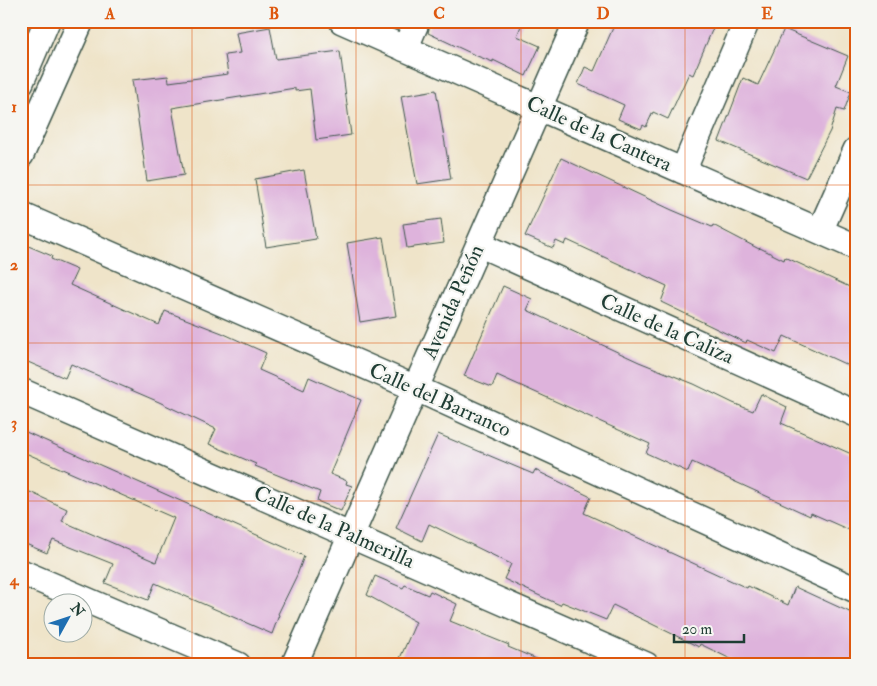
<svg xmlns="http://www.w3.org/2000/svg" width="877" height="686" viewBox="0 0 877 686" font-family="'IM FELL Double Pica',serif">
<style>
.building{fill:#deb3dc}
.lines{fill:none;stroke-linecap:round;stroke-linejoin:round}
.minor-casing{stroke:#3e564a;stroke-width:28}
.minor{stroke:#fff;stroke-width:25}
.grid{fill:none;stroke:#de580e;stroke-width:1;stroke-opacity:0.55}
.labels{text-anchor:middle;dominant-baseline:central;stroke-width:4.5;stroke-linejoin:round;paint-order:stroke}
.street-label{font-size:21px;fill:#1f3d34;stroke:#f6f6f2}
.neatline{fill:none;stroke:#de580e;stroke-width:2}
.grid-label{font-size:16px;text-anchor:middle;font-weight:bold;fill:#de580e}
</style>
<rect width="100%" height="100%" fill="#f6f6f2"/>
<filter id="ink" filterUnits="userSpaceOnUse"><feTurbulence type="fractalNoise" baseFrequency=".02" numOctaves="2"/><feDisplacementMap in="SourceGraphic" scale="10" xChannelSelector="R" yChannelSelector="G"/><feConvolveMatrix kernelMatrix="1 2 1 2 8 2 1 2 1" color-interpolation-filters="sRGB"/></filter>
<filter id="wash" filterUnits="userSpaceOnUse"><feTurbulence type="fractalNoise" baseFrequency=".0096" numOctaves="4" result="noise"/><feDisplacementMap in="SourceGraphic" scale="20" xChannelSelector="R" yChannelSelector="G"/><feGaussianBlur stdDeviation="1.12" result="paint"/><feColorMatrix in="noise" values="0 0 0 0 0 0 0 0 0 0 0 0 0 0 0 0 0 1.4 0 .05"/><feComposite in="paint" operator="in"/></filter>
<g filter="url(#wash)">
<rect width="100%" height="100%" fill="#efe4c9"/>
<g id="blocks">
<path class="building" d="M431 21H523L517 36 540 46 526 76 493 60V62L477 56 428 33Z
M616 21H716L693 75 689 73 668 119 653 112 646 127 643 125 641 129 618 119 624 105 578 84 585 67 594 71Z
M270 27 276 59 340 51 351 135 316 140 310 89 295 91V88L172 108 184 175 147 181 132 80 168 76 169 82 228 74 225 55 240 53 236 33Z
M784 29 848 56 836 86 851 92 844 111 837 109 830 131 806 178 719 141 743 78 758 85Z
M436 90 451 179 417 184 401 96Z
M561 158 672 210 712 227 713 225 759 249 760 248 784 260 785 257 856 290V369L784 336 776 353 747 340 746 343 661 302 667 286 567 240 565 245 556 241 553 248 525 236Z
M304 170 316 239 266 247 255 179Z
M441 219 444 243 407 248 403 224Z
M383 237 396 316 360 322 347 243Z
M26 245 52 256 51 259 77 270 70 285 159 325 165 311 222 333 266 353 259 370 304 390 309 377 361 400 330 474 347 481 346 484 352 486 341 511 317 501 320 492 255 466 256 464 209 444 216 429 159 402 71 364 65 378 21 359V256Z
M503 286 532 299 527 310 639 362 694 384 733 403 753 411 761 394 787 407 781 423 856 456V533L811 513 810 516 692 462 688 472 646 453 650 444 497 375 492 387 464 376Z
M26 432 304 556 297 575 278 614 279 615 272 634 155 583 148 600 105 583 113 564 53 540 47 553 21 542V488L67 509 62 521 156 562 174 518 21 451V445Z
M438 434 533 474 535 470 591 497 584 513 747 588 748 586 788 605 795 587 856 615V665H743L700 644 699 647 613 605 606 620 562 602 560 605 538 595 504 579 511 564 429 524 422 541 396 528Z
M375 576 403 588 405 585 428 595 430 591 457 604 450 621 509 645 508 647 551 665H397L416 622 367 595Z"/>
</g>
</g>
<g filter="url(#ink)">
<use href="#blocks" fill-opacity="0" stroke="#3e564a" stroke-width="1"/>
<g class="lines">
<defs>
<path id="minor" d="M342 21 856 247
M405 49 417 21
M21 82 47 21
M21 155 81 21
M683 171 747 21
M21 215 415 388 856 590
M820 231 856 150
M479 244 856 414
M21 391 646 665
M21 572 238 665
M294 665 577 21"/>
</defs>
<use href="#minor" class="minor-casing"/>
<use href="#minor" class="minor"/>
</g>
</g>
<path class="grid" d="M192 21V665M356 21V665M521 21V665M685 21V665M21 185H856M21 343H856M21 501H856"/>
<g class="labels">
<g class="street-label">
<text transform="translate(599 134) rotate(24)">Calle de la Cantera</text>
<text transform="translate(453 302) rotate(-66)">Avenida Peñón</text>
<text transform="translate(667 329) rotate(24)">Calle de la Caliza</text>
<text transform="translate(440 400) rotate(24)">Calle del Barranco</text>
<text transform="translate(334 527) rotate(24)">Calle de la Palmerilla</text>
</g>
</g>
<rect width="877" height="686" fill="none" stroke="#f6f6f2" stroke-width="55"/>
<g transform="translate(68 618) rotate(50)"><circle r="24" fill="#f6f6f2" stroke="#a0aca6"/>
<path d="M0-4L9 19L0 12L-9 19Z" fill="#1f6fb2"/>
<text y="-8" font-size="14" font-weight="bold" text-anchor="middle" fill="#1f3d34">N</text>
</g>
<path d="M674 634v8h70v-8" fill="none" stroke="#1f3d34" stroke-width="2.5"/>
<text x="682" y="634" font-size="15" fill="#1f3d34" stroke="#f6f6f2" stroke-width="4" paint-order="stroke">20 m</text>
<rect x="28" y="28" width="822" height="630" class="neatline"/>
<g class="grid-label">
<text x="110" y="19">A</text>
<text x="274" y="19">B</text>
<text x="439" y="19">C</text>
<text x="603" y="19">D</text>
<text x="767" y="19">E</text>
<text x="14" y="112">1</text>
<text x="14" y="270">2</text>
<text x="14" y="428">3</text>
<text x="14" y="585">4</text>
</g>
</svg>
